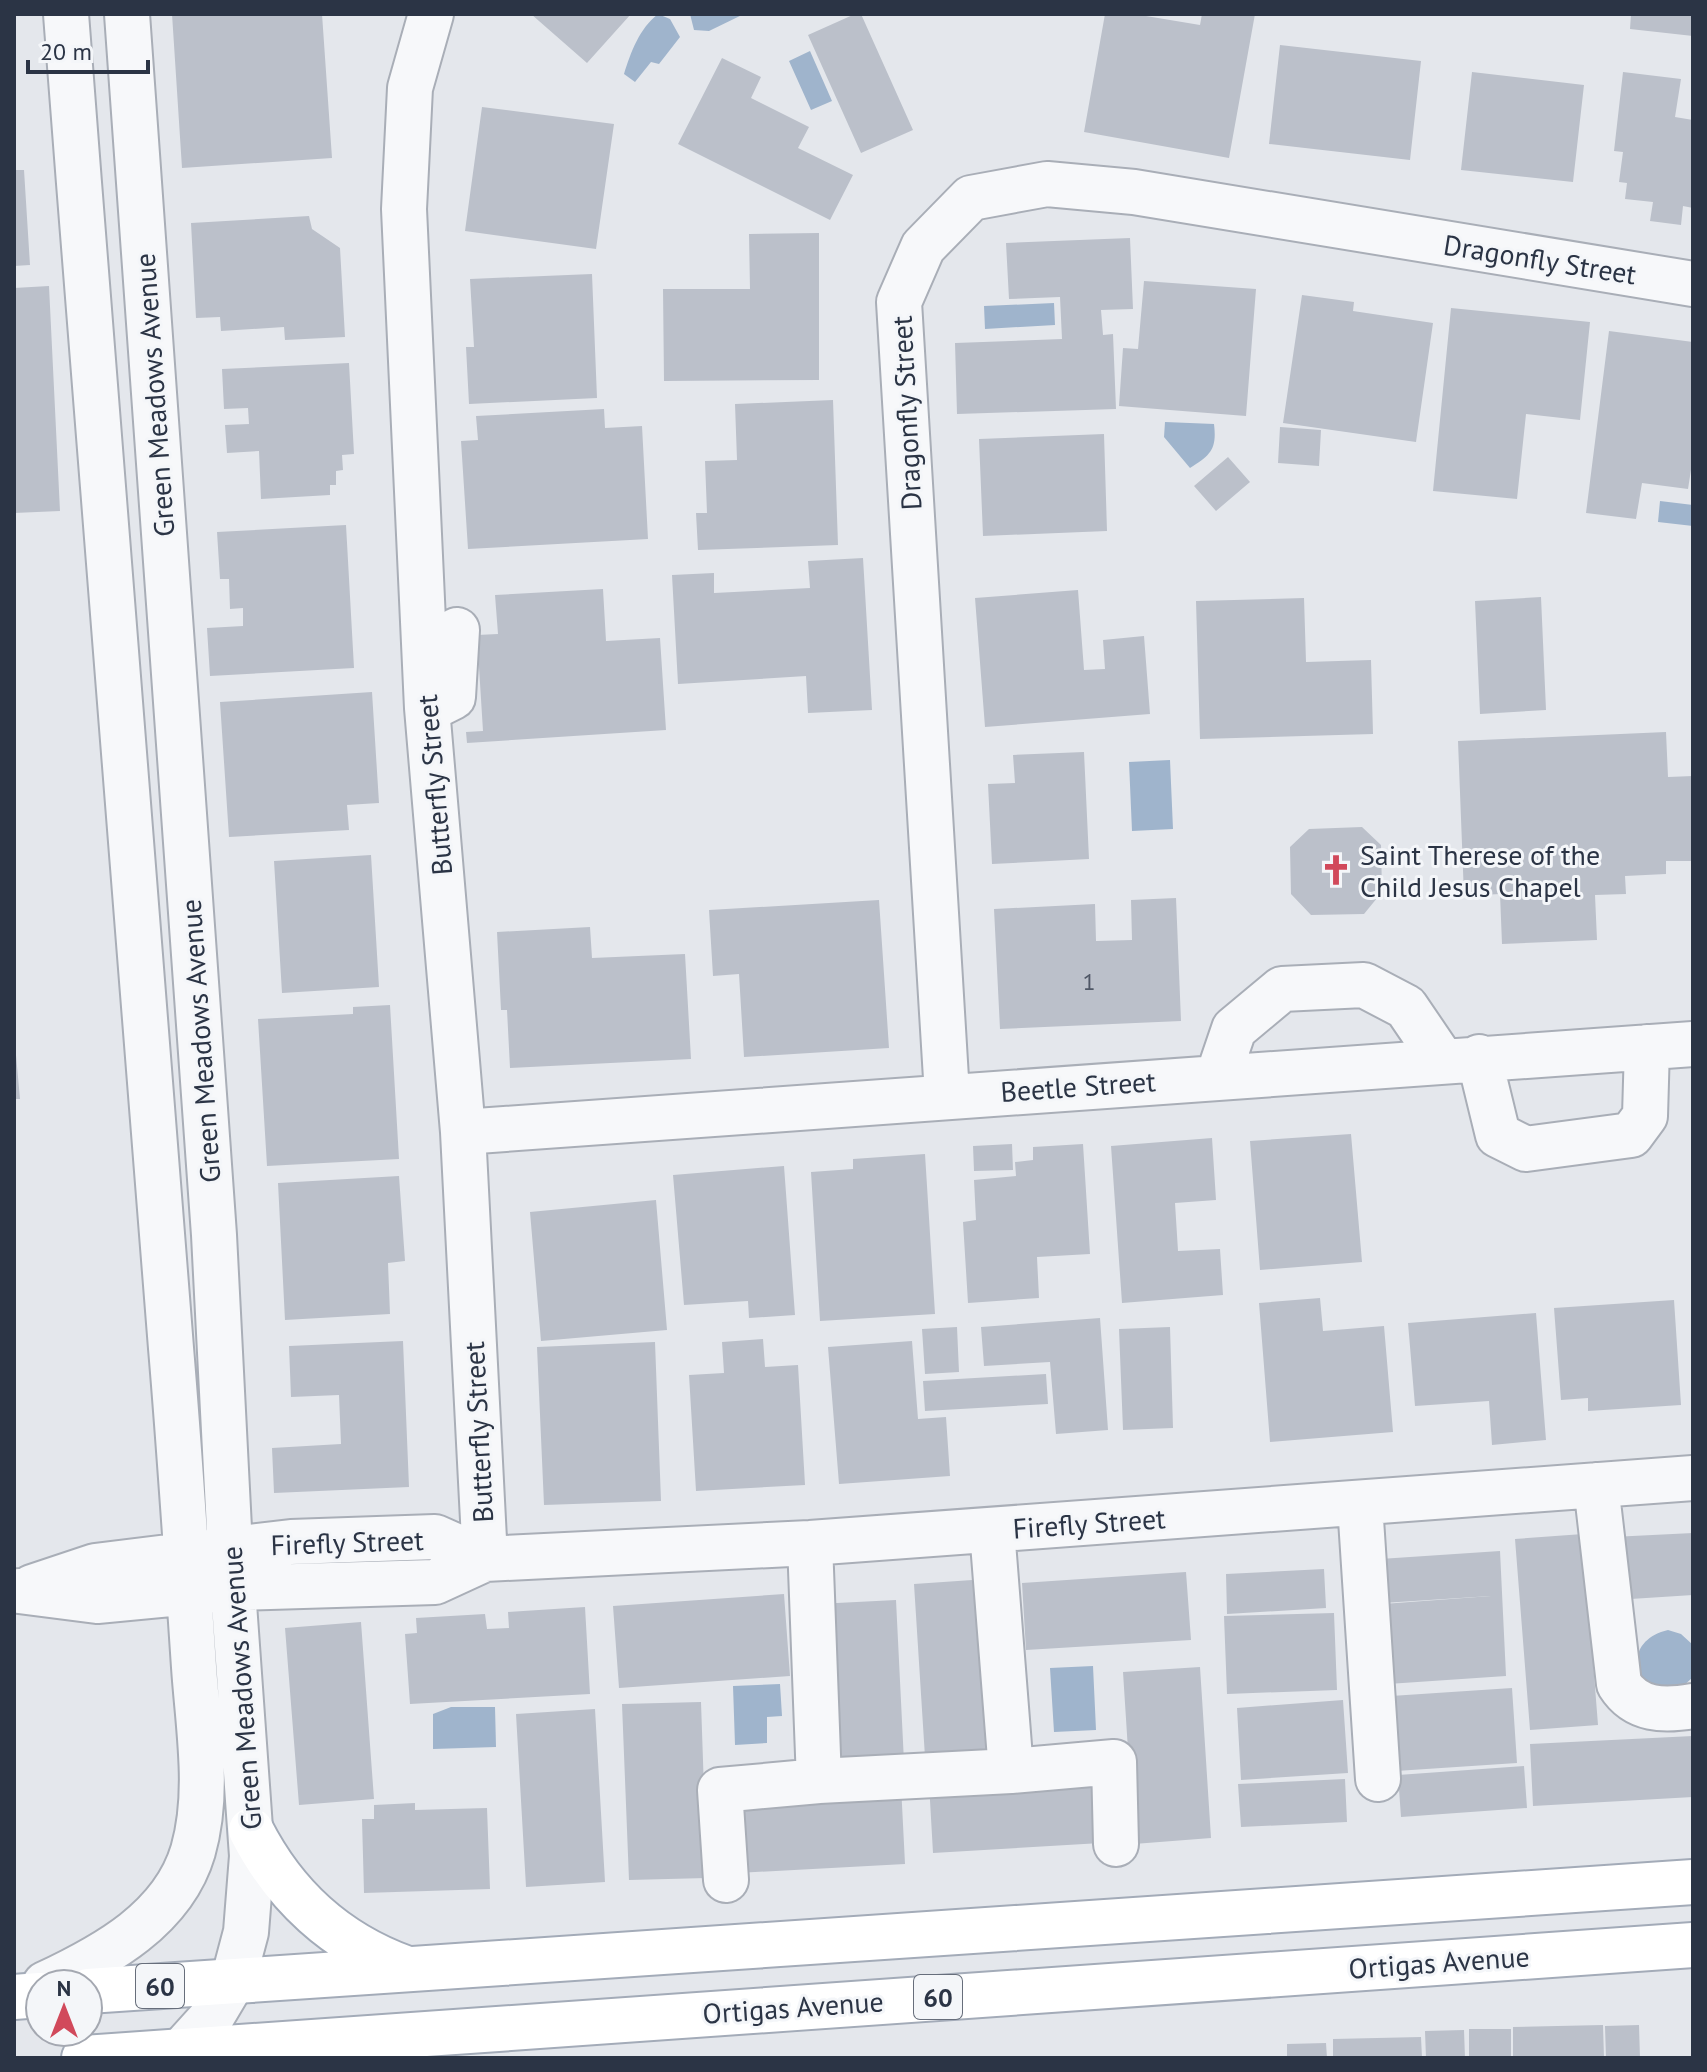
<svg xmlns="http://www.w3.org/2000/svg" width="1707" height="2072" viewBox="0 0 1707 2072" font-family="'PT Sans',sans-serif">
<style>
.water{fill:#9fb4cc}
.building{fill:#bbc0ca}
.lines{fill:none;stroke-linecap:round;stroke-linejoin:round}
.minor-casing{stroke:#a9aeb7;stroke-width:48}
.major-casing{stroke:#a3abb8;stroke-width:48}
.minor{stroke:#f7f8fa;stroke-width:44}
.major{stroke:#fff;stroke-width:44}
.labels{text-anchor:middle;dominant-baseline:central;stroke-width:6;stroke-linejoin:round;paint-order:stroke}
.number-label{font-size:24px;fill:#4f5766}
.shield{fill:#f4f6f9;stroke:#676e7b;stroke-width:2}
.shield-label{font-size:26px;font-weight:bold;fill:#2b3445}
.street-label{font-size:28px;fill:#2b3445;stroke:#f4f6f9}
.poi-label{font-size:28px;fill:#2b3445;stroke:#f4f6f9;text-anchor:start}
</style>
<rect width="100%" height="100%" fill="#e4e7ec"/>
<path class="water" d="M658 14 670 19 680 37 659 64 651 62 635 82 624 74C631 52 639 29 658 14Z
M690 14H744L709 31 694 30Z
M810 51 832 101 811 110 789 61Z
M1054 303 1055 325 985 329 984 306Z
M1165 422 1214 424C1217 449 1211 455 1190 468L1164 437Z
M1660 501 1693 505V526L1658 522Z
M1170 760 1173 829 1132 831 1129 762Z
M1668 1630 1681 1634 1693 1645V1677L1679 1690 1645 1684C1629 1659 1639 1637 1668 1630Z
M1093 1666 1096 1730 1054 1732 1050 1668Z
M780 1684 782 1716 767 1717V1743L735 1745 733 1686Z
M451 1707H495L496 1747 433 1749V1714Z"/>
<path class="building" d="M172 14H322L332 158 182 168Z
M531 14H631L587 63Z
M855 14H861L913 130 861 153 808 35Z
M1105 14H1134L1200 25 1202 14H1255L1229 158 1084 132Z
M1631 14H1693V36L1630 29Z
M1280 45 1421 61 1410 160 1269 144Z
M722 58 761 77 751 98 809 127 798 148 853 175 830 220 678 144Z
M1472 72 1584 85 1573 182 1461 170Z
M1623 72 1681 79 1675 117 1693 120V208L1683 206 1681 225 1650 221 1653 202 1625 199 1627 183 1619 182 1623 152 1614 151Z
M482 107 614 124 596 249 465 231Z
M14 170H24L30 265 14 266Z
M309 216 312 229 340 248 345 337 285 340 284 327 221 331 220 317 196 318 191 223Z
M819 233V380L664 381 663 289H750L749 234Z
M1130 238 1133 309 1101 310 1103 335 1113 334 1116 409 957 414 955 343 1062 339 1060 297 1009 299 1006 243Z
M592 274 597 398 469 404 466 347H474L470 279Z
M1144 281 1256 289 1246 416 1119 406 1123 348 1138 349Z
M49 286 60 511 14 513V288Z
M1302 295 1354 302 1353 311 1433 323 1416 442 1283 423Z
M1451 308 1590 322 1580 420 1526 414 1517 499 1433 491Z
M1609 331 1693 342V457L1688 489 1642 483 1636 519 1586 513Z
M349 363 354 454 342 455 343 470 336 471V485H330V495L261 499 259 451 227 453 225 425 249 424 248 408 224 409 222 369Z
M833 400 838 545 698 550 696 513H707L705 461 737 460 735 404Z
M604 409 605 428 642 426 648 539 468 549 461 441 478 440 476 416Z
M1280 427 1321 430 1319 466 1278 463Z
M1104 434 1107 531 983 536 979 439Z
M1228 457 1250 482 1216 511 1194 486Z
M346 525 354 668 210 676 207 628 243 626V608L230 609 229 579H220L217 532Z
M863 558 872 710 808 713 806 676 678 684 672 575 714 573V593L810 588 808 561Z
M603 589 606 641 660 638 666 730 467 743 466 732 483 731 477 635 498 634 495 595Z
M1078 590 1084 670 1105 669 1103 640 1144 636 1150 714 985 727 975 598Z
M1541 597 1546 710 1480 714 1475 601Z
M1304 598 1306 662 1371 660 1373 734 1200 739 1196 601Z
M372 692 379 803 347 805 349 830 229 837 220 702Z
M1666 732 1668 777 1693 776V861H1666V874L1625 876 1626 894 1595 895 1597 940 1502 944 1500 894 1464 896 1458 741Z
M1084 752 1089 859 992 864 988 784 1015 783 1013 755Z
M1362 827 1381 845 1382 892 1364 914 1311 915 1291 894 1290 847 1309 829Z
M371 855 379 987 282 993 274 861Z
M1176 898 1181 1021 1000 1029 994 909 1095 904 1096 941 1132 940 1131 900Z
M879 900 889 1048 744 1057 739 974 713 976 709 910Z
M590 927 592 958 685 954 691 1059 510 1068 507 1010H501L497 932Z
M390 1005 399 1159 267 1166 258 1019 353 1014V1007Z
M14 1033 20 1099H14Z
M1351 1134 1362 1262 1260 1270 1250 1141Z
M1212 1138 1216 1200 1175 1203 1178 1251 1220 1249 1223 1295 1122 1303 1111 1146Z
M1012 1144 1013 1170 974 1171 973 1146Z
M1083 1144 1090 1254 1037 1257 1039 1298 968 1303 963 1222 976 1220 974 1180 1016 1176 1015 1162 1033 1160V1147Z
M925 1154 935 1314 820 1321 811 1172 853 1169V1159Z
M784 1166 795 1315 749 1318 748 1301 684 1305 673 1175Z
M399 1176 405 1261 388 1263 390 1314 285 1320 278 1183Z
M656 1200 667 1330 541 1341 530 1212Z
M1320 1298 1323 1331 1384 1326 1393 1432 1270 1442 1259 1303Z
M1674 1300 1681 1405 1588 1411V1398L1561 1400 1554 1308Z
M1536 1313 1546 1440 1492 1445 1489 1401 1415 1406 1408 1323Z
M1100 1318 1108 1430 1056 1434 1050 1362 984 1366 981 1327Z
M957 1327 959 1372 925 1374 922 1329Z
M1170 1327 1173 1428 1123 1430 1119 1329Z
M763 1339 765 1367 798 1365 805 1485 696 1491 689 1375 724 1373 722 1342Z
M403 1341 409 1487 274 1493 272 1448 341 1444 339 1395 291 1397 289 1346Z
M912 1341 918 1419 946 1417 950 1476 839 1484 828 1347Z
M655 1342 661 1501 544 1505 537 1347Z
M1046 1374 1048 1404 925 1411 923 1381Z
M1693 1533V1595L1615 1600 1612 1537Z
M1583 1534 1598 1725 1530 1730 1515 1539Z
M1500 1551 1506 1676 1388 1684 1383 1604 1491 1596 1383 1603 1380 1559Z
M1324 1569 1326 1608 1227 1614 1226 1574Z
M1186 1572 1191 1640 1026 1650 1022 1583Z
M987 1579 998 1753 925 1757 914 1584Z
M784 1594 790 1676 619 1688 613 1606Z
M896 1600 904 1762 825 1766 817 1604Z
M585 1607 590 1694 410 1704 405 1634 417 1633 416 1618 485 1614 487 1629 509 1628 508 1612Z
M1334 1613 1337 1690 1227 1694 1224 1616Z
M361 1622 374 1799 299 1805 285 1628Z
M1200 1667 1211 1838 1134 1844 1123 1672Z
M1512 1688 1517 1763 1396 1771 1391 1696Z
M1343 1700 1348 1773 1241 1780 1237 1708Z
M701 1702 707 1878 629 1880 622 1704Z
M595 1709 605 1882 526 1887 516 1714Z
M1693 1736V1797L1533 1806 1530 1744Z
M1524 1766 1527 1808 1401 1817 1398 1775Z
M1096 1773 1101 1843 933 1853 929 1783Z
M1345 1779 1347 1822 1241 1827 1238 1784Z
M901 1785 905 1864 737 1873 733 1794Z
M415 1803V1810L487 1808 490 1889 364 1893 362 1819H374V1805Z
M1603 2025 1604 2058H1513V2027Z
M1639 2025 1640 2058H1606L1605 2026Z
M1469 2029H1511V2058H1469Z
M1464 2030 1465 2058H1426L1425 2031Z
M1421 2037 1422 2058H1333V2039Z
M1326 2043 1327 2058H1287V2044Z"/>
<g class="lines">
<defs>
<path id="minor" d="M127 14 214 1235 230 1548 252 1856 246 1932 233 1981 211 2018 183 2049
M431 14 410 88 404 209 427 708 463 1132 485 1559
M433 707 453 697 457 630
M1479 1057 1498 1135 1526 1149 1631 1135 1645 1116 1647 1047
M1218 1076 1234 1029 1282 989 1364 985 1406 1007 1442 1060
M947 1095 899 302 923 247 971 198 1047 184 1134 192 1693 284
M463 1132 1693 1044
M1596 1485 1619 1684C1636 1711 1664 1711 1693 1706
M1360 1504 1378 1779
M992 1530 1011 1771 1114 1762 1116 1844
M32 1587 95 1566 291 1542 435 1537 485 1559
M19 1591 97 1601 233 1588 435 1582 485 1559 810 1543 1693 1478
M819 1781 1011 1771
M726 1880 720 1790 819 1781 810 1543
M45 1984C105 1956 173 1919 193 1851 210 1792 198 1727 194 1667 187 1561 180 1455 171 1348 136 904 100 459 66 14"/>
<path id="major" d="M251 1830C284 1895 336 1943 405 1968
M88 1991 1693 1882
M14 1997 40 1995
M84 2058 1693 1945"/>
</defs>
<use href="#minor" class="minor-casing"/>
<use href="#major" class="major-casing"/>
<use href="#minor" class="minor"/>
<use href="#major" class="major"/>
</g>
<defs>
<symbol id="church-bare" viewBox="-9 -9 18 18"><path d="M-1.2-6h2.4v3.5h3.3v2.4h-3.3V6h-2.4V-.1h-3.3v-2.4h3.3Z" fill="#d1495b" stroke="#f4f6f9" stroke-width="2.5" paint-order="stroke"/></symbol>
</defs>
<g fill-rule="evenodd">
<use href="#church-bare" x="1314" y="848" width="44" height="44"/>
</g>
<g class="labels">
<g class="number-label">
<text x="1089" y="981">1</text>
</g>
<g class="shield">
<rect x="136" y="1964" width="48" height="44" rx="6"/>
<rect x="914" y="1975" width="48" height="44" rx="6"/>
</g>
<g class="shield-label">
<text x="160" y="1986">60</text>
<text x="938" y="1997">60</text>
</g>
<g class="street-label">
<text transform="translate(1540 259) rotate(9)">Dragonfly Street</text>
<text transform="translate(154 395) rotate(-94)">Green Meadows Avenue</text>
<text transform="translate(906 413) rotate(-93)">Dragonfly Street</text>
<text transform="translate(434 785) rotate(-95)">Butterfly Street</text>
<text transform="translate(200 1041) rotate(-94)">Green Meadows Avenue</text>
<text transform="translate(1078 1086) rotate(-4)">Beetle Street</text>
<text transform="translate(478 1432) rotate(-93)">Butterfly Street</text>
<text transform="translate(1089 1523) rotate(-4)">Firefly Street</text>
<text transform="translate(347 1542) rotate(-2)">Firefly Street</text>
<text transform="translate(241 1688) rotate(-94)">Green Meadows Avenue</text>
<text transform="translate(1439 1962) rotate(-4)">Ortigas Avenue</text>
<text transform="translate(793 2007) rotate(-4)">Ortigas Avenue</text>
</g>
<g class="poi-label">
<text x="1360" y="854">Saint Therese of the<tspan x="1360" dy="32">Child Jesus Chapel</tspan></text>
</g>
</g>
<rect width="1707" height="2072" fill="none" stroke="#2b3445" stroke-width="32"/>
<g transform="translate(64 2008)"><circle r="38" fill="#f4f6f9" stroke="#a4a8b1" stroke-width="2"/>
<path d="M0-6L14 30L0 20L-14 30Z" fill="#d1495b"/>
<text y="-12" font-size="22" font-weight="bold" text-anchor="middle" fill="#2b3445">N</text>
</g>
<path d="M28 60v12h120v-12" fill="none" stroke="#2b3445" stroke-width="4"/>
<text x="40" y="60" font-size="24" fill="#2b3445" stroke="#f4f6f9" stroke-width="6" paint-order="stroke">20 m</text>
</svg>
